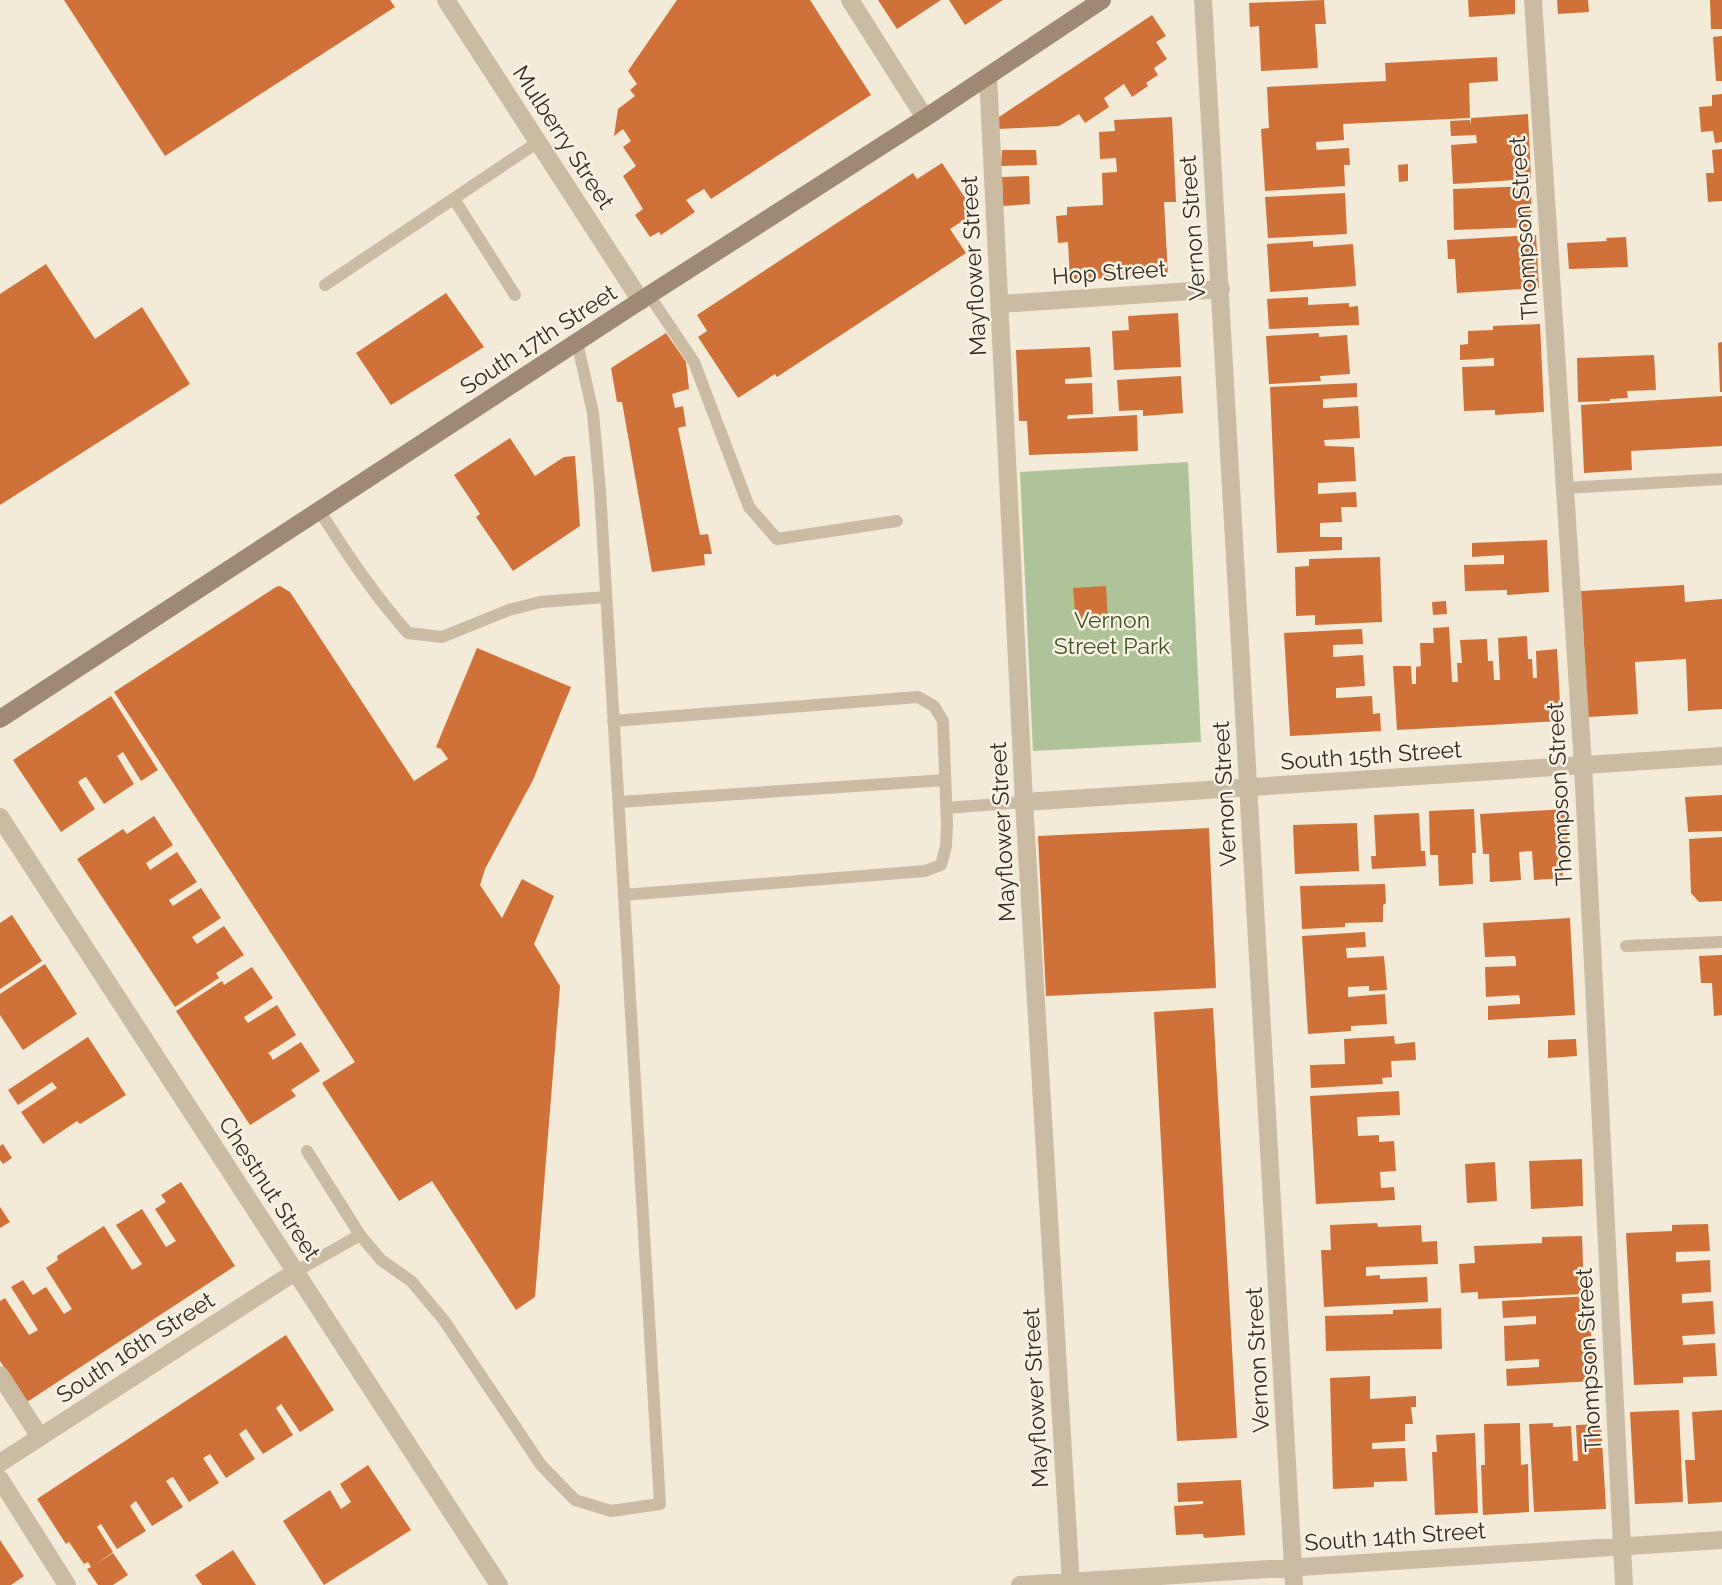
<svg xmlns="http://www.w3.org/2000/svg" width="1722" height="1585" viewBox="0 0 1722 1585" font-family="Raleway,sans-serif">
<style>
.green{fill:#aec397}
.building{fill:#cf7139}
.lines{fill:none;stroke-linecap:round;stroke-linejoin:round}
.service{stroke:#ccbba3;stroke-width:12}
.minor{stroke:#ccbba3;stroke-width:18}
.secondary{stroke:#9f8974;stroke-width:18}
.labels{text-anchor:middle;dominant-baseline:central;stroke-width:5;stroke-linejoin:round;paint-order:stroke}
.street-label{font-size:23px;fill:#362d25;stroke:#faf3e4}
.park-label{font-size:23px;fill:#3f5627;stroke:#faf3e4}
</style>
<rect width="100%" height="100%" fill="#f3ead7"/>
<path class="green" d="M1188 462 1201 742 1033 751 1020 472Z"/>
<path class="building" d="M64 0H390L395 7 165 156Z
M677 0H810L871 95 711 199 704 189 686 200 695 212 661 235 659 232 650 237 635 215 643 209 623 176 636 166 623 147 631 141 623 129 614 136 618 109 635 96 630 90 637 84 628 71Z
M878 0H941L897 29Z
M949 0H1003L965 25Z
M1324 0 1326 24H1315L1318 68 1261 71 1259 26 1250 27 1249 3Z
M1468 0H1515V14L1469 17Z
M1557 0H1588L1589 12 1558 14Z
M1710 0H1722V29H1711Z
M1152 15 1166 36 1156 42 1167 59 1154 68 1158 75 1146 83 1148 86 1132 97 1124 84 1104 98 1109 107 1085 123 1079 114 1059 126 999 129V117Z
M1722 36V81H1716L1713 37Z
M1497 57 1498 81 1469 83 1470 118 1343 124 1344 140 1316 142V146L1317 150 1349 148 1350 165H1344L1345 186 1265 191 1261 129 1269 128 1267 87 1386 81 1385 63Z
M1722 94V142L1715 143 1713 131 1701 132 1699 107 1712 106V95Z
M1528 114 1531 179 1453 184 1451 145 1477 143 1476 135 1451 136 1450 121 1470 120 1471 125V118Z
M1172 117 1176 202H1164L1168 275 1070 280 1068 242 1058 243 1056 216 1067 215V207L1103 205 1102 173 1117 172 1116 158 1100 159 1099 132 1115 131 1114 120Z
M1722 149V201L1708 202 1706 173H1714L1712 150Z
M1002 150H1036L1037 165 1001 166Z
M942 163 975 213 950 229 966 253 777 377 775 374 738 398 698 337 707 331 697 315 913 173 917 179Z
M1408 164V181L1399 182 1398 165Z
M1029 176 1030 204 1003 206 1002 177Z
M1531 186 1532 227 1454 230 1453 189Z
M1345 193 1347 234 1268 238 1265 197Z
M1536 235 1539 288 1457 293 1455 259H1448L1447 240Z
M1626 237 1628 267 1569 269 1567 243 1607 241 1606 238Z
M1313 241V247L1353 244 1356 286 1270 292 1267 244Z
M46 264 95 339 142 307 190 384 0 505V294Z
M446 293 484 347 391 405 356 353Z
M1308 297V305L1349 303V307L1358 306 1359 325 1269 329 1267 299Z
M1178 313 1181 367 1114 370 1112 331 1129 330 1128 316Z
M1540 324 1544 412 1495 415V410L1464 411 1462 367 1494 366V358L1460 360V345L1468 344V331L1493 330V326Z
M666 333 686 362 689 389 672 394 675 408 683 406 686 426 678 428 700 535 708 534 712 554H704L705 565 652 572 622 402H617L611 368Z
M1319 333V337L1347 335 1350 374 1320 376 1321 381 1269 384 1266 336Z
M1722 342V392H1720L1718 343Z
M1090 347 1092 377 1065 379V384L1092 383 1093 414 1068 415 1067 419 1137 415 1138 451 1029 455 1027 421H1019L1016 350Z
M1654 355 1656 390 1627 391 1628 398 1610 399V401L1578 402 1577 358Z
M1181 376 1183 413 1143 416V410L1119 411 1117 380Z
M1357 383V397L1323 399V408L1358 406 1360 438 1324 440 1325 446 1354 447 1356 481 1318 483V494L1356 492 1357 507H1341L1342 522 1320 523V537H1342V550L1277 553 1270 387Z
M1722 396V446L1631 451 1632 470 1584 473 1581 405Z
M510 438 535 476 564 457 575 456 580 526 513 571 476 517 480 514 454 475Z
M1547 540 1549 592 1507 595V590L1465 591 1464 565 1504 564V555L1472 557V543Z
M1380 557 1382 622 1315 625V615L1296 616 1295 567 1309 566V559Z
M1684 585 1685 602 1722 599V709L1688 711 1686 659 1635 662 1638 714 1588 717 1581 591Z
M280 586 290 592 414 781 448 759 441 749 436 747 477 648 571 687 533 780 485 869 480 885 502 918 522 879 554 896 534 944 560 986 535 1297 516 1310 432 1181 399 1201 322 1083 355 1062 114 692 276 587Z
M1106 586 1108 622 1076 624 1073 588Z
M1446 601 1447 614 1433 615 1432 602Z
M1449 627 1452 682H1458L1457 663H1462L1460 640 1487 639 1488 661H1493L1494 680H1500L1498 638 1527 636 1528 659H1532L1533 678H1537L1536 651 1557 649 1561 721 1397 730 1393 666H1411L1412 684H1416V667L1421 666 1420 643H1434L1433 628Z
M1362 629 1363 644 1333 645V657L1363 655 1365 686 1336 688V698L1372 696 1373 714 1380 713 1381 731 1290 736 1284 633Z
M111 696 158 770 141 781 123 752 117 756 134 784 104 804 86 777 82 779 78 782 95 809 61 832 13 760Z
M1722 795V831L1688 832 1685 797Z
M1474 809 1476 853H1472L1473 884 1439 886 1438 855H1430L1429 811Z
M1566 809 1568 850H1562L1563 878 1534 880 1532 851 1519 852 1521 880 1490 882 1489 854H1483L1480 814Z
M1419 813 1421 851H1425L1426 866 1372 869 1371 856H1376L1374 815Z
M154 816 173 845 146 863 150 870 177 852 197 882 169 900 170 902 173 906 201 888 221 918 192 937 194 940 197 944 224 926 244 955 216 973 219 978 175 1007 77 859 123 829 127 834Z
M1357 823 1359 871 1295 874 1293 825Z
M1209 828 1216 988 1046 996 1038 836Z
M1722 837V901L1699 902 1691 893 1689 839Z
M1385 884 1386 903 1383 905V922L1345 923V927L1302 929 1300 886Z
M12 915 42 961 0 989V923Z
M1570 918 1575 1015 1488 1020V1006L1520 1004V999L1519 995 1486 997 1485 967 1516 966V961L1515 956 1485 957 1483 923Z
M1365 932 1366 947 1346 948 1347 958 1384 956 1387 990 1369 991V986L1348 987V997L1385 994 1387 1024 1351 1026V1031L1308 1034 1302 936Z
M1722 955V1015L1714 1016 1712 983H1701L1699 956Z
M45 964 77 1014 23 1050 0 1015V994Z
M252 967 273 998 244 1017 245 1019 248 1023 277 1005 296 1035 268 1053 270 1055 273 1060 301 1042 320 1071 291 1090 296 1096 250 1125 176 1011 222 981 224 985Z
M1213 1008 1237 1438 1177 1441 1154 1012Z
M1394 1036 1395 1044 1415 1042 1416 1060 1391 1061 1392 1077 1382 1078 1383 1084 1311 1088 1310 1065 1345 1064 1344 1039Z
M88 1037 126 1095 80 1124 77 1121 43 1144 21 1112 57 1088 52 1082 18 1105 8 1090Z
M1576 1039 1577 1056 1548 1058V1040Z
M1399 1091 1400 1115 1357 1117 1358 1136 1379 1135V1142L1394 1141 1396 1171 1380 1172 1381 1188 1394 1187 1395 1200 1316 1204 1310 1096Z
M3 1144 12 1158 3 1164 0 1160V1146Z
M1582 1159 1583 1206 1531 1209 1529 1161Z
M1495 1162 1497 1201 1467 1203 1465 1164Z
M181 1182 235 1266 27 1402 0 1361V1301L5 1298 29 1335 38 1330 11 1287 23 1280 33 1295 46 1287 64 1314 72 1309 46 1268 58 1260 57 1256 104 1226 132 1270 136 1268 142 1264 116 1225 142 1209 166 1247 176 1241 155 1209 166 1202 161 1195Z
M0 1207 10 1222 0 1228Z
M1377 1223 1378 1227 1421 1225 1422 1242 1437 1241 1438 1264 1366 1267V1276L1380 1275V1279L1427 1277 1428 1302 1324 1307 1321 1250H1331L1330 1225Z
M1708 1224 1710 1251 1676 1252V1262L1710 1260 1711 1292 1682 1294V1303L1713 1301 1715 1334 1682 1336 1683 1342V1345L1715 1343 1717 1376 1683 1377V1383L1634 1385 1626 1233 1672 1231V1225Z
M1582 1236 1584 1294 1478 1299V1292L1461 1293 1459 1264 1475 1263 1474 1246 1542 1243V1237Z
M1589 1296 1594 1381 1507 1386 1506 1369 1539 1367V1359L1505 1361 1504 1326 1536 1324V1316L1503 1318 1502 1301Z
M1441 1308 1442 1349 1326 1351 1325 1316 1393 1314V1310Z
M286 1335 334 1410 300 1432 281 1404 276 1408 293 1435 263 1454 246 1429 239 1434 255 1459 226 1478 210 1454 203 1458 219 1483 189 1502 173 1477 169 1479 166 1481 183 1507 152 1526 136 1501 133 1503 130 1506 146 1531 117 1549 101 1524 97 1527 113 1552 96 1564 113 1553 128 1575 113 1585H98L87 1569 91 1567 88 1562 84 1564 69 1542 66 1544 37 1499Z
M1370 1376V1399L1416 1396V1407H1411L1413 1424H1405V1441L1372 1443V1449L1405 1448 1407 1481 1374 1482V1487L1333 1489 1330 1378Z
M1679 1410 1683 1502 1635 1504 1630 1412Z
M1722 1410V1502L1688 1504 1685 1460H1695L1692 1412Z
M1520 1423 1521 1465 1528 1464 1529 1512 1483 1515 1481 1465H1485L1484 1424Z
M1553 1423V1427L1571 1426 1573 1461H1578L1576 1425 1601 1424 1606 1509 1534 1512 1529 1424Z
M1475 1433 1478 1513 1435 1515 1432 1452H1437L1436 1435Z
M368 1465 411 1530 324 1585 283 1521 330 1490 341 1509 351 1502 340 1484Z
M1241 1480 1245 1535 1204 1538 1203 1534 1176 1535 1174 1506 1203 1504V1501L1178 1502 1177 1483Z
M0 1540 24 1576 11 1585H0Z
M233 1550 256 1585H202L195 1575Z"/>
<g class="lines">
<path class="service" d="M454 199 515 295
M325 285 538 142
M649 295 694 362 749 507 777 539 897 521
M1565 488 1722 479
M319 510C347 554 374 595 408 633L442 637 509 610 540 602 606 597
M613 721 918 697 934 706 943 721 947 824 946 846 941 865 925 871 624 895
M619 802 945 780
M946 808 1024 802
M1626 946 1722 942
M307 1151 360 1235 381 1260 411 1281 443 1319 541 1465 575 1500 611 1511 660 1504 600 490 593 413 577 342
M295 1272 360 1235"/>
<path class="minor" d="M446 0 641 301
M850 0 925 118
M1203 0 1294 1585
M1533 0 1583 765 1624 1585
M988 76 1024 802 1071 1585
M1000 304 1221 289
M1024 802 1722 756
M0 817 499 1585
M0 1375 40 1437
M0 1463 295 1272
M0 1479 67 1585
M1020 1585 1722 1540"/>
<path class="secondary" d="M0 719 649 295 925 118 1102 0"/>
</g>
<g class="labels">
<g class="street-label">
<text transform="translate(564 137) rotate(57)">Mulberry Street</text>
<text transform="translate(1192 228) rotate(-94)">Vernon Street</text>
<text transform="translate(1523 228) rotate(-94)">Thompson Street</text>
<text transform="translate(973 266) rotate(-93)">Mayflower Street</text>
<text transform="translate(1109 272) rotate(-4)">Hop Street</text>
<text transform="translate(538 339) rotate(-33)">South 17th Street</text>
<text transform="translate(1371 755) rotate(-4)">South 15th Street</text>
<text transform="translate(1224 794) rotate(-93)">Vernon Street</text>
<text transform="translate(1559 794) rotate(-93)">Thompson Street</text>
<text transform="translate(1002 832) rotate(-93)">Mayflower Street</text>
<text transform="translate(270 1188) rotate(57)">Chestnut Street</text>
<text transform="translate(135 1347) rotate(-33)">South 16th Street</text>
<text transform="translate(1257 1360) rotate(-93)">Vernon Street</text>
<text transform="translate(1588 1360) rotate(-93)">Thompson Street</text>
<text transform="translate(1035 1398) rotate(-93)">Mayflower Street</text>
<text transform="translate(1395 1536) rotate(-4)">South 14th Street</text>
</g>
<g class="park-label">
<text x="1112" y="619">Vernon<tspan x="1112" dy="26">Street Park</tspan></text>
</g>
</g>
</svg>
